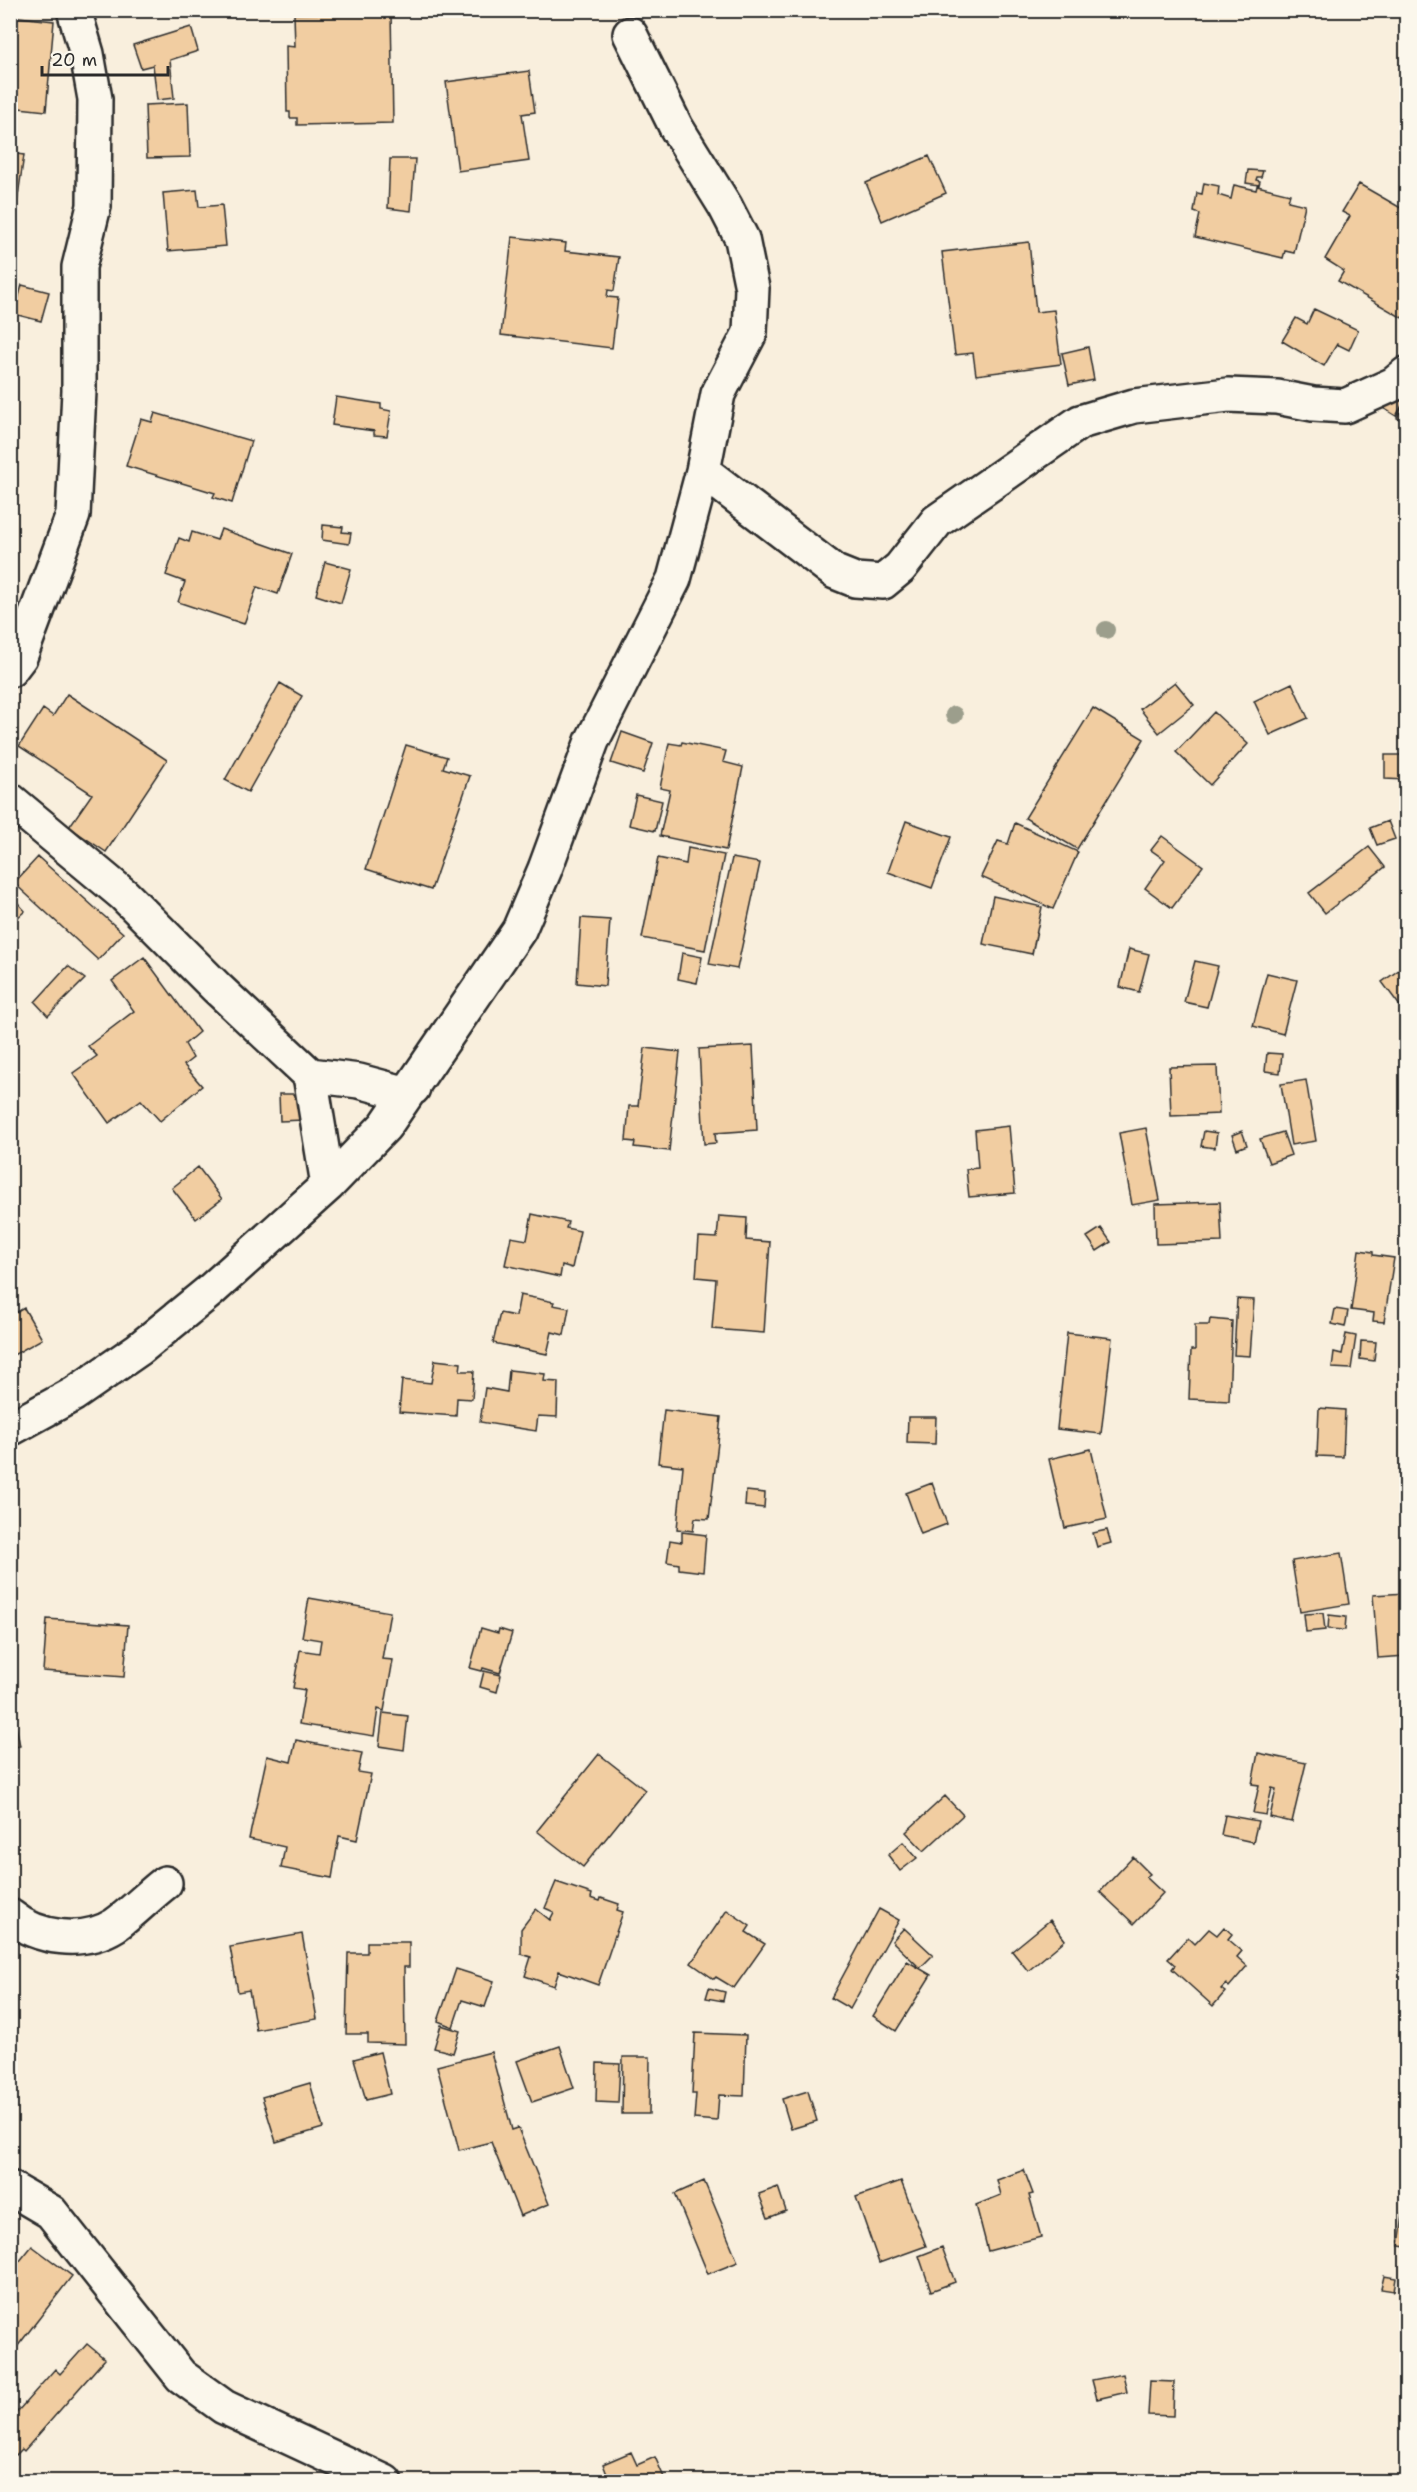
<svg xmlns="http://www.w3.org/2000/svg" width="1417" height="2492" viewBox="0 0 1417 2492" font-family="'Shantell Sans',sans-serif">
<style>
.building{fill:#f1cda1;stroke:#2b2b2b;stroke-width:1.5}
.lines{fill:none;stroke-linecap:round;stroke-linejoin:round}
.street-casing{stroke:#2b2b2b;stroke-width:38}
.street{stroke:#fbf7ec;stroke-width:33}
.tree{fill:#9c9e8c}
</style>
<rect width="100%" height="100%" fill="#f9efdd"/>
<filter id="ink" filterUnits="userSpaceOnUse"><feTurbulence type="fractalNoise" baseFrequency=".0167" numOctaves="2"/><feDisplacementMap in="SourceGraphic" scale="12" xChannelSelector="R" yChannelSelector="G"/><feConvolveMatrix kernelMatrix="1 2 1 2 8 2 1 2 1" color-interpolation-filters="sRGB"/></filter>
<g filter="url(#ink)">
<path class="building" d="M391 12 393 123 297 125V118H290V112H287L286 46 295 47 294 14Z
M10 16 54 21 46 111 10 107Z
M191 27 198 51 170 60 174 98 157 100 153 65 141 68 133 45Z
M529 71 535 112 522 114 529 161 458 171 446 82Z
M188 103 190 157 147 158 145 105Z
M10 153 24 155 10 251Z
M929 156 946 193 882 221 866 183Z
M390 159H415L411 211 388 208Z
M1248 170 1263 171 1261 177H1257L1256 180 1260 181 1259 185 1246 183Z
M1204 183 1219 186 1218 195 1231 199 1234 185 1256 190 1257 186 1290 194 1288 201 1305 205 1294 253 1285 251 1283 258 1195 237 1200 214 1194 212 1197 193 1202 194Z
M1359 184 1406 211V320L1338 281 1344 271 1325 259 1350 216 1342 212Z
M197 190 199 207 222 205 226 246 168 251 163 193Z
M512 237 566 243 565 251 619 257 614 291 608 290 607 297 618 298 612 348 501 335Z
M1029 242 1036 312 1054 310 1061 364 976 375 973 353 955 355 942 252Z
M22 285 49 292 41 321 14 314Z
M1314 309 1358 330 1349 350 1337 344 1324 366 1282 341 1296 318 1307 324Z
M1088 347 1094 380 1069 385 1062 353Z
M1391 393 1405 400 1396 416 1383 408Z
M336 397 381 404V409L391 411 387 436 374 435V431L332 425Z
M1406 399V422L1397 418Z
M155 413 251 441 232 503 213 497 215 493 126 466 141 419 152 422Z
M323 525 343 527 342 532 351 533 349 544 322 540Z
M221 529 292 554 278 594 257 587 244 624 178 602 185 582 166 575 179 538 189 542 192 532 217 540Z
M325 562 351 569 341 603 316 595Z
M1175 682 1194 705 1159 733 1140 709Z
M280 683 302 696 248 792 225 780Z
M1292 683 1308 718 1270 735 1254 701Z
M67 694 167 760 106 852 69 827 92 794 19 746 43 709 53 716Z
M1093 708 1144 739 1077 849 1025 818Z
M1214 712 1248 744 1210 785 1176 752Z
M622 732 653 743 643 773 611 763Z
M682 742 726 751 723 762 743 767 726 850 660 836 670 790 660 788 669 743 681 745Z
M406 745 447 757 443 768 470 776 431 890 366 869Z
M1385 755H1406V780L1385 779Z
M636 795 662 801 655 831 629 825Z
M906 821 951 837 932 888 888 872Z
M1388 821 1395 839 1377 845 1370 828Z
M1015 823 1078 852 1053 909 981 877 998 841 1008 844Z
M1162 836 1203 866 1172 908 1145 888 1165 860 1151 850Z
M1369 847 1385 867 1325 913 1309 893Z
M688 848 724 855 705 950 642 938 658 858 686 864Z
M38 857 123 933 98 960 14 883Z
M732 858 760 863 737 969 709 964Z
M10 894 25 911 10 924Z
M993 896 1042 907 1032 954 983 944Z
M581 918 610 920 605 986 577 983Z
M1129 949 1149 954 1139 992 1120 987Z
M682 953 702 957 697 983 678 979Z
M144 957 199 1032 185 1044 193 1058 184 1065 202 1086 160 1121 141 1100 109 1123 73 1073 97 1056 88 1046 134 1011 112 981Z
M1195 961 1218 966 1207 1007 1184 1002Z
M1406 965V1002L1400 1006 1382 982Z
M68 966 85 979 48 1016 35 1002Z
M1267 973 1297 980 1283 1034 1253 1026Z
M753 1046 757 1130 715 1133 716 1143 704 1144 699 1049Z
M645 1048 680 1052 669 1151 634 1147 635 1142 626 1141 629 1106H638Z
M1267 1053 1282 1054 1280 1073 1265 1071Z
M1217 1066 1219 1114 1171 1116 1169 1067Z
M1306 1080 1316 1141 1291 1145 1281 1084Z
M279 1094H302L303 1120 280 1121Z
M1009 1126 1015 1193 969 1197 966 1169 978 1168 975 1130Z
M1146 1128 1160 1200 1132 1205 1119 1133Z
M1204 1131 1217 1133 1215 1148 1201 1146Z
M1242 1131 1247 1145 1237 1149 1232 1135Z
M1283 1132 1291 1155 1269 1163 1260 1139Z
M198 1167 222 1199 196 1219 172 1188Z
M1220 1202 1222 1242 1156 1244 1155 1204Z
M532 1214 568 1222 566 1228 580 1231 572 1268 562 1265 560 1277 505 1265 511 1237 527 1240Z
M719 1216 747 1218 746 1240 770 1242 764 1333 712 1329 716 1279 696 1277 699 1237 717 1238Z
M1101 1228 1111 1242 1097 1251 1087 1237Z
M1359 1250 1373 1252V1255L1394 1258 1384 1322 1373 1321 1374 1313 1351 1310Z
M520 1295 554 1302 553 1305 569 1308 564 1335 552 1332 547 1354 493 1343 500 1313 516 1316Z
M1237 1299 1254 1300 1250 1356 1234 1355Z
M24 1308 42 1339 10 1357V1312L12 1315Z
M1335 1309 1348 1311 1345 1327 1332 1324Z
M1210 1319 1232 1321 1229 1401 1189 1399 1191 1350H1195V1325H1209Z
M1067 1333 1112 1338 1101 1434 1057 1429Z
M1346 1334 1356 1336 1351 1369 1332 1368 1334 1352 1342 1354Z
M1361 1341 1376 1342 1374 1361 1360 1359Z
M435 1360 461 1363 460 1371H474L472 1399 457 1398 456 1416 399 1412 402 1380 431 1383Z
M509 1370 545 1374 544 1381 558 1382 557 1417 538 1416 536 1431 480 1422 485 1388 507 1392Z
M1319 1408 1345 1410 1343 1457 1317 1456Z
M664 1410 721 1417 709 1519 695 1518 693 1531 677 1529 683 1466 658 1463Z
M908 1417H936L935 1444 907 1443Z
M1091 1449 1107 1519 1065 1528 1049 1459Z
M932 1483 947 1524 921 1534 906 1493Z
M746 1491 765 1493 764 1508 745 1506Z
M1107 1530 1111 1543 1097 1547 1093 1533Z
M682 1532 706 1535 703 1572 679 1569V1564L667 1562 670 1540 682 1542Z
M1341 1553 1349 1604 1300 1612 1292 1561Z
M1406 1593V1656L1378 1658 1373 1595Z
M309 1598 390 1612 382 1659 393 1660 384 1711 378 1709 374 1736 299 1724 305 1690 293 1688 300 1650 319 1653 321 1640 302 1637Z
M1323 1613 1325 1630 1306 1632 1304 1614Z
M1329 1615 1346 1617 1345 1630 1328 1629Z
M47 1619 128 1625 124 1677 43 1671Z
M481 1628 498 1633 499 1629 512 1633 500 1673 483 1668 482 1671 470 1668Z
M484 1671 501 1675 497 1692 480 1687Z
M10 1696 20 1746 10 1748Z
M383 1713 408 1716 404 1750 379 1746Z
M296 1740 362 1753 358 1772 371 1774 357 1840 339 1836 332 1878 281 1868 285 1847 249 1839 267 1756 291 1762Z
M1258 1753 1306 1763 1292 1822 1270 1817 1276 1789 1272 1788 1266 1815 1253 1813 1259 1785 1252 1784Z
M599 1754 645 1790 583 1867 537 1831Z
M945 1796 963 1815 924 1851 906 1832Z
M1225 1815 1258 1821 1253 1842 1221 1835Z
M903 1842 917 1858 900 1871 888 1855Z
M1133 1857 1150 1874 1146 1877 1163 1893 1134 1924 1100 1892Z
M556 1882 592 1894 591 1898 600 1901 601 1898 619 1904 617 1910 623 1912 598 1985 559 1971 554 1986 525 1976 531 1957 521 1954V1929L536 1909 550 1920 554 1912 545 1908Z
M879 1909 899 1920 850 2009 831 1998Z
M727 1910 750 1926 746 1932 765 1944 734 1988 716 1977 714 1979 691 1963Z
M1050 1920 1065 1940 1028 1971 1012 1951Z
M1224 1927 1232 1934 1228 1939 1242 1951 1237 1957 1247 1966 1229 1987 1226 1984 1221 1989 1225 1992 1213 2006 1172 1969 1175 1965 1168 1959 1188 1937 1195 1944 1209 1929 1217 1935Z
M904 1928 933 1955 920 1968 892 1941Z
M302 1934 317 2019 256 2030 249 1990 238 1992 230 1947Z
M367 1942H409V1967H404L405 2044 368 2043V2034H346L348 1953H367Z
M907 1961 931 1975 896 2031 873 2016Z
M456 1969 494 1981 485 2007 462 2000 453 2027 438 2021Z
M709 1988 725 1992 723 2001 706 1998Z
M441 2025 460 2031 453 2053 434 2048Z
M695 2033 746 2035 744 2096 719 2095 717 2121 694 2119 696 2094H692Z
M560 2046 574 2088 532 2102 517 2061Z
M380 2052 390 2094 366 2100 354 2059Z
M491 2052 512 2130 518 2128 549 2204 520 2216 491 2142 459 2150 437 2066Z
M623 2057H650L649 2114H622Z
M597 2063 620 2064 618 2103 596 2102Z
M310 2083 323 2128 276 2142 262 2097Z
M808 2091 817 2121 791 2129 782 2099Z
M1024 2170 1033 2194 1029 2195 1041 2237 988 2251 976 2205 1001 2195 997 2180Z
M704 2181 738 2262 708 2274 675 2194Z
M901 2181 926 2246 879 2263 856 2197Z
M778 2187 786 2211 768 2218 759 2194Z
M1404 2208H1406V2246L1399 2245Z
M32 2246 72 2276 10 2356V2273Z
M942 2247 955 2282 931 2291 919 2256Z
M1384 2276 1396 2278 1394 2291 1381 2289Z
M1404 2285H1406V2312L1401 2311Z
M87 2344 105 2359 24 2451 22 2449 16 2455 10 2450V2420L55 2369 60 2374Z
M1123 2374 1127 2392 1097 2399 1092 2380Z
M1150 2381 1174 2382 1173 2416 1148 2415Z
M631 2452 637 2465 655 2457 666 2482H597L608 2477 603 2464Z"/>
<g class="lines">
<defs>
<path id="street" d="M703 471 835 572 855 580 883 582 900 568 937 521 1080 422 1134 406 1228 395 1277 397 1313 404 1345 406 1394 384 1406 374
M10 670 20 657 73 515 79 391V267L94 206 95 99 87 54 74 10
M10 800 124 895 217 988 310 1075 328 1185
M310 1075 359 1081 400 1092 413 1088
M10 1429 74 1394 139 1349 210 1291 328 1185 385 1126 519 930 545 869 592 741 674 579 703 471 718 394 750 333 752 288 742 239 725 206 676 127 630 34
M10 1916C38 1939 83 1945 115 1925 132 1913 148 1896 165 1883
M10 2188 51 2212 181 2376 224 2407 385 2482"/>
</defs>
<use href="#street" class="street-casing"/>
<use href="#street" class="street"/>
</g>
<g class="tree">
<circle cx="1106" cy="630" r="9"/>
<circle cx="954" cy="715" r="9"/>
</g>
</g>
<rect width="1417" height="2492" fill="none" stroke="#fbf7ec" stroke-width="36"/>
<rect x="18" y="18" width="1381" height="2456" fill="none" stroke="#2b2b2b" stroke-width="2" filter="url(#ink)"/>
<path d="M42 66v9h126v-9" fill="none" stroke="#2b2b2b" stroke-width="3"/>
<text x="51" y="66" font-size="18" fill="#2b2b2b" stroke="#fbf7ec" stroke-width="4.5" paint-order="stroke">20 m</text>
</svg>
